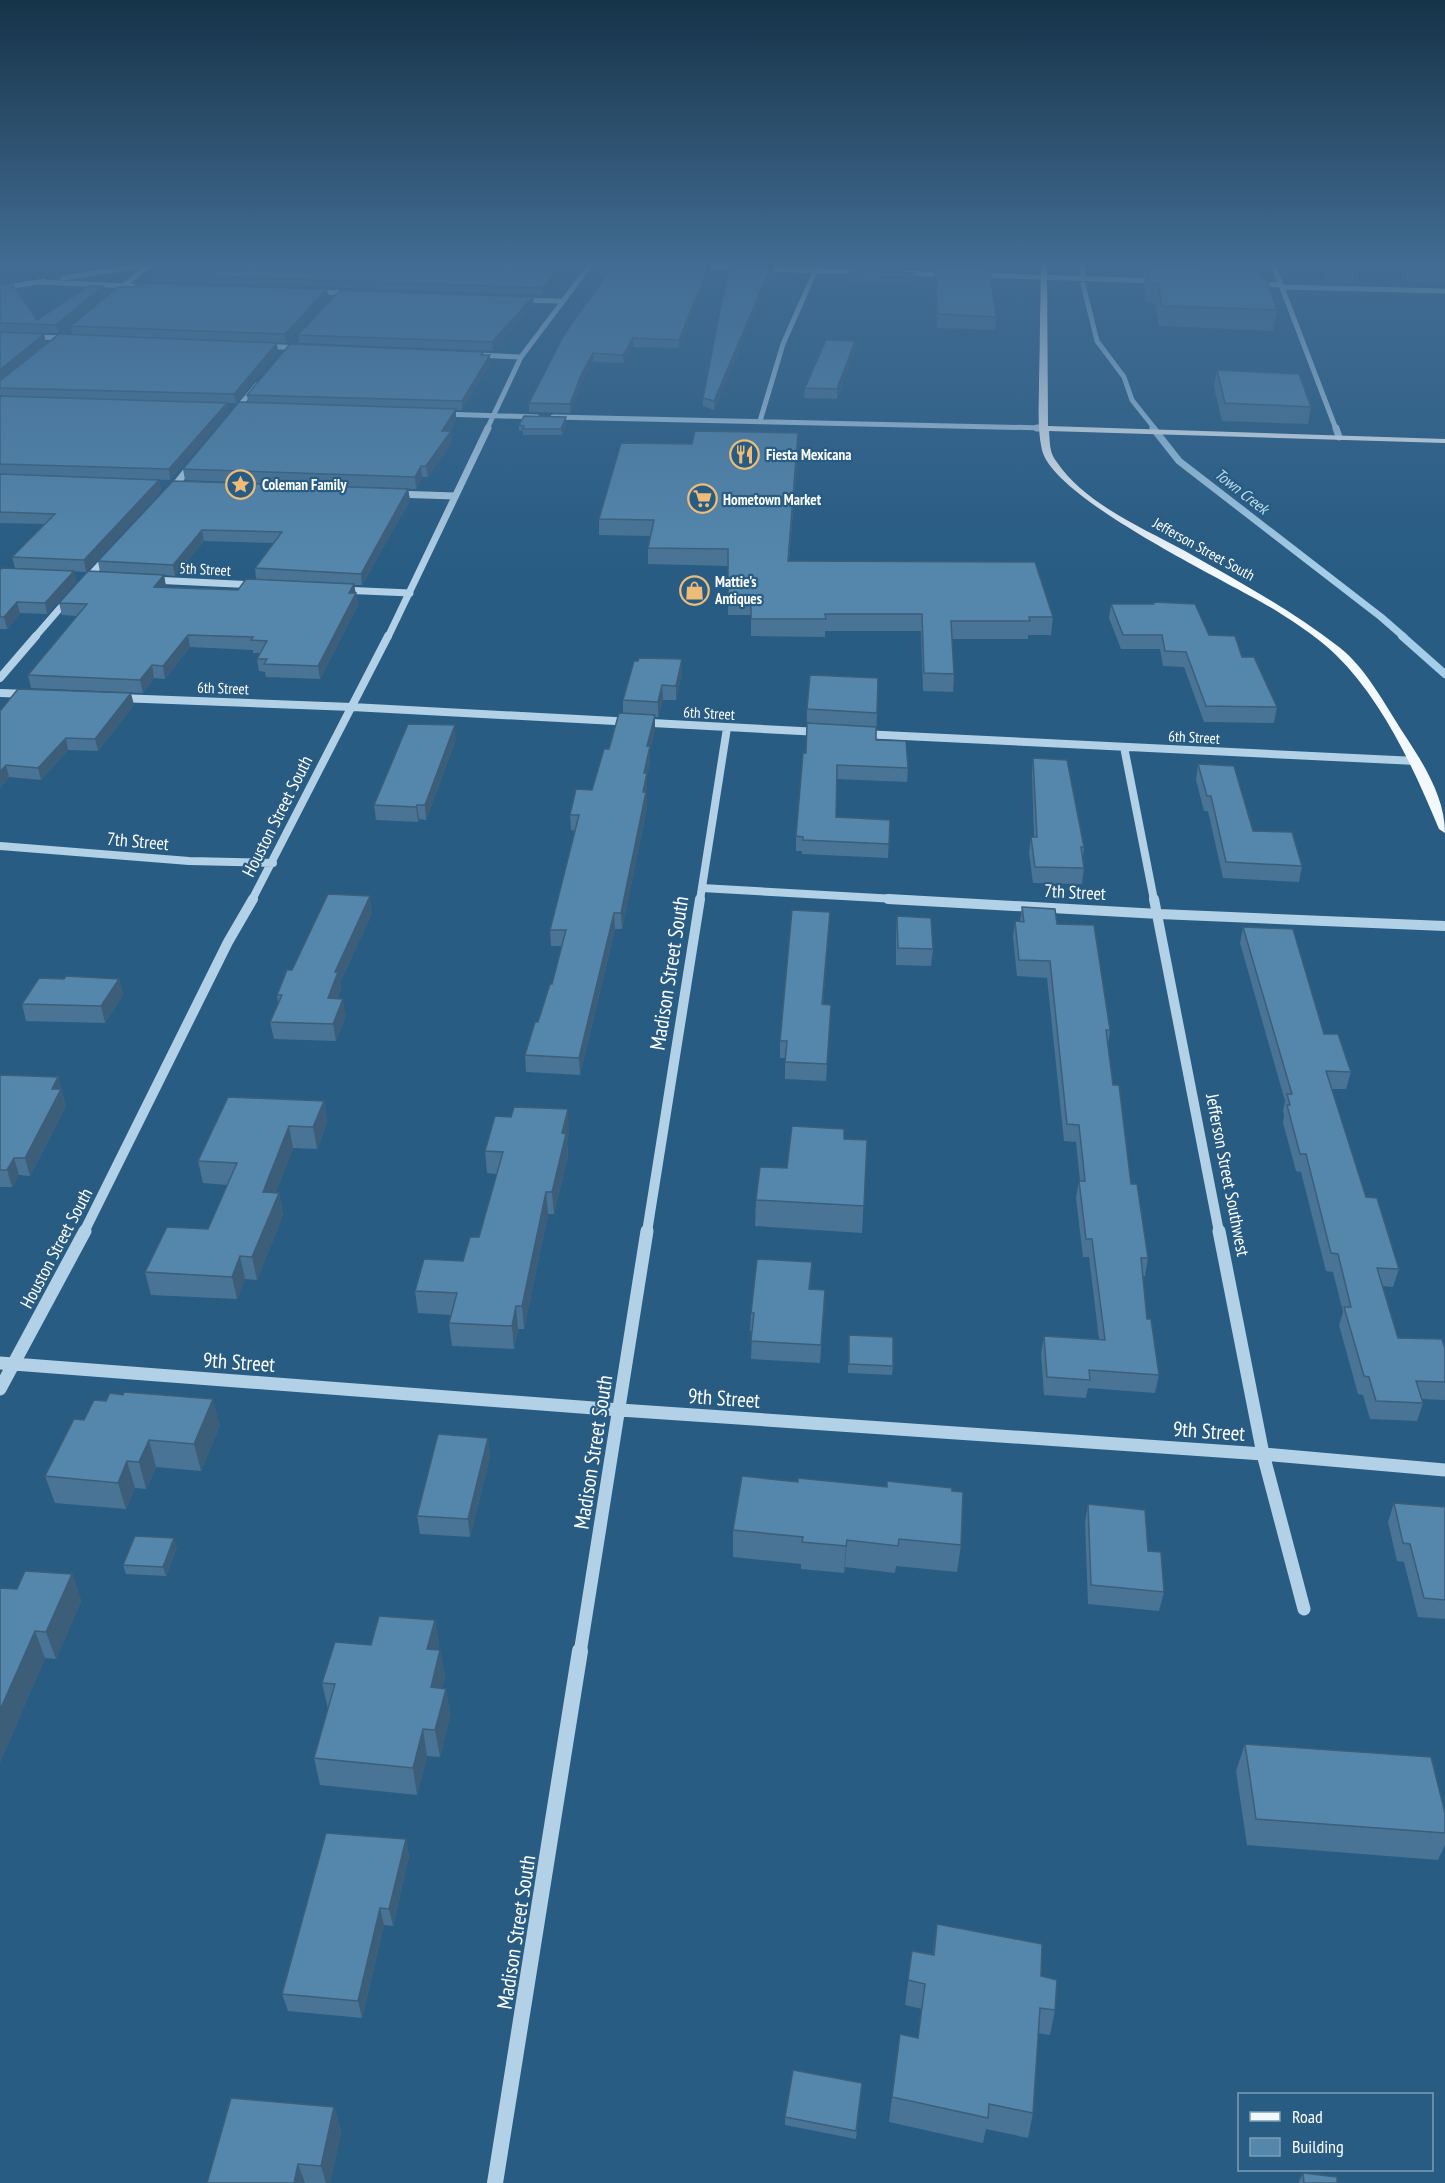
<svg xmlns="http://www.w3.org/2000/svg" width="1445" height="2183" viewBox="0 0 1445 2183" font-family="'PT Sans Narrow',sans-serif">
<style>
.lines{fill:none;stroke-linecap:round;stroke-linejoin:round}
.stream-far2{stroke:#a6cde7;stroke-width:5}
.stream-far1{stroke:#a6cde7;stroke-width:7}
.stream{stroke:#a6cde7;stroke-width:8}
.minor-far5{stroke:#b2d1e7;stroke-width:5}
.minor-far4{stroke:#b2d1e7;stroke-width:7}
.minor-far3{stroke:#b2d1e7;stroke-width:8}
.minor-far2{stroke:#b2d1e7;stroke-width:10}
.minor-far1{stroke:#b2d1e7;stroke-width:13}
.minor{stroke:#b2d1e7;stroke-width:16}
.major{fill:#f3f8fd;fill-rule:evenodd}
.wall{fill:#497495;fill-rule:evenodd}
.shaded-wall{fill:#3c5e79}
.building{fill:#5587ad;stroke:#3c5e79;stroke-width:1.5}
.labels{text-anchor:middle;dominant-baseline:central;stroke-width:4.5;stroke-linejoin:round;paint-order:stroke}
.far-poi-label{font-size:15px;font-weight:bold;fill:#fff;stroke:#285c83;text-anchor:start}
.far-street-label{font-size:15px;fill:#fff;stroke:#285c83}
.far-water-label{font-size:16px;font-style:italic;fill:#bddaee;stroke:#285c83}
.street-label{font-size:18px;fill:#fff;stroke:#285c83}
.near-street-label{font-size:21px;fill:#fff;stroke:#285c83}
</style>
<rect width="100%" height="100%" fill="#285c83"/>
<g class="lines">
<path class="stream-far2" d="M1083 264V275
M1083 284 1097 341 1124 377 1132 400 1155 429"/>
<path class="stream-far1" d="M1153 428 1179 461 1381 617 1404 637"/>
<path class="stream" d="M1402 636 1445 674"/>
<path class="minor-far5" d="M1273 264 1336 429
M696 266 743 268
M762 269 863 272
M903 273 947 275
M978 275 1157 281
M63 278 148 265
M40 282 148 287
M1256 284 1280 285
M1281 287 1445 291
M0 288 44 281
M121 288 150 264
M314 292 349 293
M520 300 562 301
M32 337 68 338
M263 346 299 348
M476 355 521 357
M234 412 257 385
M442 414 537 417
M553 417 1045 428
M760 421 783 344 817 267
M487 429 521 357 591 264"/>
<path class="minor-far4" d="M1037 428H1045
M1336 428 1339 437
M170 492 192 464
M395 494 455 496
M152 580 256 585
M85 581 109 555
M341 590 410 593
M35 637 68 599
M388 637 488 428"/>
<path class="minor-far3" d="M0 678 36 636
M0 693 29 694
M119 698 352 707 820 732
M862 734 1416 761
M1124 747 1154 900
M0 846 189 861 273 863
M702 888 914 900
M252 900 388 636
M700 900 727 728"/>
<path class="minor-far2" d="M888 899 1159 914 1445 926
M1154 899 1219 1232
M84 1232 228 942 253 899
M647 1232 700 899"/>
<path class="minor-far1" d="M1219 1231 1263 1454 1304 1609
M0 1363 620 1410 1263 1454 1445 1470
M0 1389 85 1231
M580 1653 647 1231"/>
<path class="minor" d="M495 2183 580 1651"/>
<path class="major" d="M1041 264H1047L1048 426 1445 439V443L1049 431C1050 441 1049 452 1056 461 1085 504 1141 527 1185 551 1238 581 1291 610 1339 647 1367 669 1385 705 1404 734 1423 763 1445 797 1445 833L1439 829C1414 769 1383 701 1336 655 1319 638 1290 619 1270 607 1223 579 1054 499 1042 450 1037 429 1039 403 1039 382 1040 343 1040 303 1041 264Z"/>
</g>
<path class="wall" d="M162 264H570L542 295 152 281 150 274Z
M710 264V272L679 348 633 347 624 363 593 362 581 383 570 413 529 412V403L564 335Z
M847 264H917L916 269 847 266Z
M1142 264H1246L1248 269 1259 276 1277 310 1273 331 1159 326 1155 303H1146L1144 286 1145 276H1143Z
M1318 264H1353L1356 271 1354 284 1330 283Z
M1394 264H1445V284L1408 282Z
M729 265 774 266V274L772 279H769L714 410 703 406V398Z
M935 266 996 317 995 330 937 328 935 279Z
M915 273 913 283 848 281 849 276Z
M0 284 37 320 105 295 58 333 11 332 44 334 46 343 0 381Z
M327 289 328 297 286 343 72 334 71 326Z
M534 305 493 351 299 343 298 335Z
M855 341 854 351 837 399 804 398 805 388Z
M278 352 236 403H210H227L228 413 170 480 14 475 159 480 161 491 86 572 15 568 12 557 45 524 0 523V381Z
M483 352 484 355H490V364L462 410H456V420L450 431H451L452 442 428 477H422L416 489 185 480 183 469 248 403 247 395Z
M1217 370 1311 407 1308 424 1222 421 1214 387Z
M566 422 562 435H523V431H519V425Z
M692 444 798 448 789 561 1053 617 1051 635H1028V639H952L954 674 953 692 923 691 921 631H825V637L751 636V615H728V566L648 564V548L650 536 599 535V519Z
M173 481 408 489 410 500 362 585H354L358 605 320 679 266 677 265 672 259 671 257 659 260 653H253V650L190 647 165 679 154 678 143 693 31 688 28 675 77 616 62 615 59 603 100 572 98 561ZM204 541 274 543 255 568 256 579 238 590 166 587 164 575 175 576Z
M0 570 74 571 76 582 47 614 20 613 7 629H0Z
M1154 602 1209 635 1242 657 1277 707 1274 723 1204 722 1184 667 1163 666 1160 649H1121L1109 618 1111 604H1153Z
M682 673 676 700H663L658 717H655V729L650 750V761L647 776V807L622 929H615L580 1075 526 1072 525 1055 538 1022 552 984 562 946H551L550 930 575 831 571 830 570 815 592 790 623 713V700Z
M134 705 98 751 68 750 41 780 9 777 0 788V711Z
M807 709 877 713 876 740 908 768 907 782 836 779V817L890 820 888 858 802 854V851H796V836L806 753Z
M456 739 426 820 419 819 418 822 376 820 374 805Z
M1033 758 1084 847 1083 858 1084 868 1082 884 1033 883 1029 853 1031 837H1034L1032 774Z
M1198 764 1253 831 1302 866 1299 882 1223 878 1208 811H1204L1196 780Z
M1022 907 1057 924 1110 1030 1108 1044 1113 1085 1131 1184 1148 1258 1145 1276H1143L1147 1319 1159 1375 1155 1393 1088 1388 1086 1398 1044 1395 1041 1354 1044 1336 1099 1339 1089 1257H1083L1076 1198 1079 1181H1080L1076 1142 1064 1141 1047 978 1017 976 1013 937 1015 921H1020Z
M830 912 823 1004 831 1005 826 1081 785 1079V1058H780V1041Z
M372 913 340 983 341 988 337 999 346 1015 336 1041 274 1039 270 1022 278 1003 277 995 292 970Z
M897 916 933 949 931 966 896 965V933Z
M1243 927 1324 1034 1351 1072 1346 1089H1331L1366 1197 1399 1269 1393 1287 1383 1286 1398 1338 1445 1349V1400L1422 1399 1423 1403 1417 1421 1370 1419 1363 1395 1358 1394 1339 1325 1343 1312 1333 1272 1326 1271 1301 1172 1296 1171 1283 1123 1284 1116 1283 1111 1285 1101 1240 943Z
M64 979H119L123 995 105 1023 26 1021 22 1004Z
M0 1075 58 1077 66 1106 30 1176 19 1175 12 1187H0Z
M324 1101 327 1123 317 1149 293 1148 276 1192 279 1193 283 1215 257 1280 245 1279 237 1299 151 1295 145 1272 208 1229 227 1185 203 1183 198 1161Z
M569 1131 567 1142 568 1156 554 1214H548L524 1329H518L514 1349 452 1346 449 1323 451 1315 418 1313 415 1291 463 1261 479 1237 497 1174 487 1173 485 1151Z
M844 1139 867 1140 862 1233 755 1226 756 1200 787 1168Z
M812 1262 810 1289 825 1290 820 1363 751 1359 752 1331H750L751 1313Z
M849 1335 893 1366 892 1375 848 1373Z
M74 1419 220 1425 201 1471 156 1467 146 1489 135 1488 126 1509 55 1503 45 1476Z
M488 1438 490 1456 470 1537 420 1534 417 1516Z
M742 1476 961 1545 957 1572 896 1566 895 1573 845 1567 844 1573 801 1569V1564L733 1557V1530Z
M1394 1503 1445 1507V1619L1418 1617 1404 1562 1397 1561 1388 1522Z
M1088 1504 1148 1551 1164 1592 1159 1611 1088 1604 1085 1522Z
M177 1547 166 1576 126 1574 123 1565Z
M72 1574 81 1601 56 1659 45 1658 0 1762V1588L17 1589Z
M435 1620 439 1647 438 1650H440L445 1677 442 1688 446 1689 450 1715 440 1757 427 1756 417 1795 320 1785 314 1758 328 1709 322 1683 371 1645Z
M1245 1744 1445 1813V1845L1438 1860 1247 1845 1236 1771Z
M406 1839 409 1856 393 1926 384 1925 362 2018 288 2011 282 1994Z
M937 1924 1041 1976 1055 2010 1050 2035 1038 2033 1033 2113 1028 2138 986 2129 983 2143 889 2122 892 2097 918 2038 922 2009 905 2005 912 1951 933 1954Z
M862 2083 856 2139 785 2125V2117Z
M334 2107 341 2132 330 2183H207Z
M1303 2173 1337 2183H1299V2181Z"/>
<path class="shaded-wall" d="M563 264H570L542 295V288Z
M710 264V272L679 348V340Z
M774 266V274L772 279V272Z
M769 271V279L714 410V401Z
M103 286 105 295 58 333 56 325Z
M327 289 328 297 286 343 285 334Z
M533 297 534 305 493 351 492 342Z
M44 334 46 343 0 381V370Z
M633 338V347L624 363 623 355Z
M855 341 854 351 837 399V389Z
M277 343 278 352 236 403 234 394Z
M593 353V362L581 383 570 413V404L581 375Z
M490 355V364L462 410V401Z
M227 403 228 413 170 480 169 469Z
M456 409V420L443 442 442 431Z
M566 417V422L562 435 561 429Z
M451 431 452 442 428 477 426 466Z
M798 433V448L787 578 788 561Z
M421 466 422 477 416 489 415 477Z
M159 480 161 491 86 572 84 560Z
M408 489 410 500 362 585 361 574Z
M202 530 204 541 175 576 173 565Z
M74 571 76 582 47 614 45 603Z
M164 575 166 587 156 599 154 587Z
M354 584 358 605 320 679 318 666 349 593Z
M17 602 20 613 7 629 4 617Z
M188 635 190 647 165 679 163 666Z
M682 659V673L676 700V686Z
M152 665 154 678 143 693 140 680Z
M662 685 663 700 658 717V702Z
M131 693 134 705 98 751 95 739Z
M655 715V729L650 750V761L647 776V807L622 929 621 913 647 746Z
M455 725 456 739 426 820 425 805Z
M66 738 68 750 41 780 38 768Z
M6 765 9 777 0 788V772Z
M417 805 419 819 418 822 416 807Z
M370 896 372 913 340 983 341 988 331 1015 328 998 335 972Z
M830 912 829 928 821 1021 822 1004Z
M614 913 615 929 580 1075 579 1058Z
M119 979 123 995 105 1023 101 1006Z
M343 999 346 1015 336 1041 333 1024Z
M58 1077 66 1106 30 1176 25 1158 52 1089Z
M324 1101 327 1123 317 1149 313 1127Z
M568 1109 569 1131 567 1142 568 1156 554 1214 552 1192 562 1133Z
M289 1126 293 1148 268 1214 263 1192Z
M14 1158 19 1175 12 1187 7 1170Z
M546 1192 548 1214 524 1329 522 1306Z
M279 1193 283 1215 257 1280 252 1257Z
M240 1256 245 1279 237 1299 232 1277Z
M516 1306 518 1329 514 1349 512 1326Z
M213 1399 220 1425 201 1471 194 1444Z
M488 1438 490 1456 470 1537 468 1519Z
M149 1440 156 1467 146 1489 139 1462Z
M127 1461 135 1488 126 1509 118 1483Z
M174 1538 177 1547 166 1576 163 1567Z
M847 1540 845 1567 844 1573 846 1546Z
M72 1574 81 1601 56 1659 46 1632Z
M435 1620 439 1647 431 1676 427 1649Z
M35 1631 45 1658 0 1762V1710Z
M440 1650 445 1677 436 1714 431 1687Z
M446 1689 450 1715 440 1757 435 1730Z
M423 1729 427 1756 417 1795 413 1768Z
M406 1839 409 1856 393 1926 389 1909Z
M380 1908 384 1925 362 2018 358 2001Z
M334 2107 341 2132 330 2183H326L321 2166Z
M298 2164 305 2183H294Z"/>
<path class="building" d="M162 264H563L542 288 150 274Z
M614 264H710L679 340 633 338 623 355 593 353 581 375 570 404 529 403 564 335Z
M1144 264H1246L1248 269 1144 266Z
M1328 264H1353L1356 271H1332Z
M1403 264H1445V274L1410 273Z
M729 265 774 266 772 272 769 271 714 401 703 398Z
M935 266 990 268 996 317 938 314Z
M1147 266 1252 269 1258 271 1259 276 1266 277 1277 310 1162 306 1158 283H1149Z
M850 271 915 273 914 278 849 276Z
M139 283 327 289 285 334 71 326 118 287H134Z
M0 284H12L37 320 89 286H103L56 325 0 323Z
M340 290 533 297 492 342 298 335Z
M0 332 44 334 0 370Z
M59 334 277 343 234 394 0 388V381Z
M826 340 855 341 837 389 805 388Z
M290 344 483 352 481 355H490L462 401 247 395Z
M1217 370 1299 374 1311 407 1225 403Z
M0 396 227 403 169 469 0 464Z
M239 402 456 409 442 431H451L426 466H421L415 477 183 469Z
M524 416 566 417 561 429H523L524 426 519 425Z
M695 431 798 433 788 561 1035 562 1053 617H1029L1030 621H951L954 674 924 673 922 614H825L826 619H751V598L728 597V549L648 548 654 520 599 519 621 443 692 444Z
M0 474 159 480 84 560 12 557 55 514 0 512Z
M173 481 408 489 361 574 255 568 282 532 202 530 173 565 98 561Z
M2 568 74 571 45 603 17 602 4 617H0V570Z
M88 571 164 575 154 587 238 590 246 579 354 584 349 593H356L318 666 264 664 267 659H257L267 641 251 640 253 637 188 635 163 666 152 665 140 680 28 675 87 604 59 603Z
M1154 602 1195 604 1209 635 1235 636 1242 657H1254L1277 707 1206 706 1186 652 1165 651 1162 635H1123L1111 604H1154Z
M639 658 682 659 676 686 662 685 658 702 623 700 634 661H638Z
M810 675 878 678 877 713 807 709Z
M18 689 131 693 95 739 66 738 38 768 6 765 0 772V711Z
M619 713 655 715 647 746H650L644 773H647L643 792H646L621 913H614L579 1058 525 1055 535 1022H538L550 984H552L566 930H550L579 815H570L576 789 592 790 604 749H609Z
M807 723 876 727V740L906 741 908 768 837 765 836 817 890 820 889 844 803 840V837L796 836 803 753H806Z
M408 724 455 725 425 805H417L416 807 374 805Z
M1033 758 1067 760 1084 847H1081L1084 868 1035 867 1031 837H1037Z
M1198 764 1234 766 1253 831 1292 832 1302 866 1226 862 1211 796H1207Z
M328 894 370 896 335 972H338L328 998 343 999 333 1024 270 1022 282 995H277L287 970H292Z
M1022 907 1055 909 1057 924 1094 925 1110 1030H1106L1113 1085H1119L1131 1184H1137L1148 1258H1141L1147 1319H1151L1159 1375 1089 1370 1090 1380 1047 1377 1044 1336 1105 1340 1092 1239H1086L1079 1181H1085L1079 1125 1067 1124 1050 961 1019 960 1015 921 1024 922Z
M792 910 830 912 822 1004 831 1005 827 1064 785 1062 787 1041H780Z
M897 916 931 918 933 949 898 948Z
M1243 927 1293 929 1324 1034H1338L1351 1072 1326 1071 1366 1197 1377 1198 1399 1269 1377 1268 1398 1338 1442 1339 1445 1349V1382L1416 1381 1423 1403 1376 1401 1369 1377 1364 1376 1344 1307H1351L1338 1254 1331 1253 1306 1154H1300L1287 1105H1290L1287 1094H1292Z
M66 976 119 979 101 1006 22 1004 39 978 64 979Z
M0 1075 58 1077 52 1089H61L25 1158H14L7 1170H0Z
M228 1097 324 1101 313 1127 289 1126 263 1192 279 1193 252 1257 240 1256 232 1277 145 1272 167 1227 208 1229 237 1163 198 1161Z
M514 1107 568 1109 562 1133 566 1134 552 1192H546L522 1306H516L512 1326 449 1323 457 1293 415 1291 424 1259 463 1261 470 1237H479L503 1152 485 1151 495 1116 511 1117Z
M792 1126 844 1129V1139L867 1140 864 1206 756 1200 760 1167 787 1168Z
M757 1259 812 1262 809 1289 825 1290 821 1345 751 1341 754 1313H751Z
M849 1335 893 1337V1366L849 1364Z
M124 1392 213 1399 194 1444 149 1440 139 1462 127 1461 118 1483 45 1476 74 1419 84 1420 94 1400 106 1401 110 1393 123 1395Z
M438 1434 488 1438 468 1519 417 1516Z
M742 1476 798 1482V1478L887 1487V1481L952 1488V1491L963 1492 961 1545 899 1539 898 1546 847 1540 846 1546 802 1542 803 1537 733 1530Z
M1394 1503 1445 1507V1600L1424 1598 1410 1544 1403 1543Z
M1088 1504 1145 1510 1148 1551 1161 1552 1164 1592 1091 1585Z
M135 1536 174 1538 163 1567 123 1565Z
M25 1571 72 1574 46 1632 35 1631 0 1710V1588L17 1589Z
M379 1616 435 1620 427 1649 440 1650 431 1687 446 1689 435 1730 423 1729 413 1768 314 1758 335 1684 322 1683 335 1642 371 1645Z
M1245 1744 1431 1757 1445 1813V1833L1256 1819Z
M326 1833 406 1839 389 1909 380 1908 358 2001 282 1994Z
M937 1924 1042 1944 1041 1976 1057 1980 1055 2010 1040 2008 1033 2113 989 2104 988 2118 892 2097 900 2034 918 2038 925 1984 908 1980 912 1951 934 1955Z
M793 2070 862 2083 856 2131 785 2117Z
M231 2098 334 2107 321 2166 298 2164 294 2183H207Z
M1303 2173 1337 2177V2183H1304Z"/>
<linearGradient id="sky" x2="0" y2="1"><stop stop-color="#163348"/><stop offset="0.46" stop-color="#426c93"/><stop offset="1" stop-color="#426c93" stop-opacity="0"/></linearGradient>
<rect width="1445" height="570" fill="url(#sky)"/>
<defs>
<symbol id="restaurant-ring" viewBox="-11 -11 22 22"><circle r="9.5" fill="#285c83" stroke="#eebc78" stroke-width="1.5"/><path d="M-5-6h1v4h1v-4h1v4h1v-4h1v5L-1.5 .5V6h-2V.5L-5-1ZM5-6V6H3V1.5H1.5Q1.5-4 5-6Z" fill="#eebc78"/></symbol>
<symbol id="sight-ring" viewBox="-11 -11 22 22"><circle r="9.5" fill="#285c83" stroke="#eebc78" stroke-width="1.5"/><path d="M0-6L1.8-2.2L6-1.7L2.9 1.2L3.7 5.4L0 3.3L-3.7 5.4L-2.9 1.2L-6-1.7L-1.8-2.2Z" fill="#eebc78"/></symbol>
<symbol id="supermarket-ring" viewBox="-11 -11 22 22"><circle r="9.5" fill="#285c83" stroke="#eebc78" stroke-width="1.5"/><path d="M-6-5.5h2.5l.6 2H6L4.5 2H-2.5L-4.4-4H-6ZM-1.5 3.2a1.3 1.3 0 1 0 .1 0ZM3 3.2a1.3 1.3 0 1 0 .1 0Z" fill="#eebc78"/></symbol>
<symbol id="shop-ring" viewBox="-11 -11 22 22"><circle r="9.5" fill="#285c83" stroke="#eebc78" stroke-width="1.5"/><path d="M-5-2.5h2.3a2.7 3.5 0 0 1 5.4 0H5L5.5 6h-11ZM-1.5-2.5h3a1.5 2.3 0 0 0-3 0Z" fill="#eebc78"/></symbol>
</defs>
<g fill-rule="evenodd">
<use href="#restaurant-ring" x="728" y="438" width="33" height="33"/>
<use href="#sight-ring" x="224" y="468" width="33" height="33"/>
<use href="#supermarket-ring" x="686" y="482" width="33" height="33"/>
<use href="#shop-ring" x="678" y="574" width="33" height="33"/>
</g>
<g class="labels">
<g class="far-poi-label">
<text x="766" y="454">Fiesta Mexicana</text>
<text x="262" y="484">Coleman Family</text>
<text x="723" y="499">Hometown Market</text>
<text x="715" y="581">Mattie's<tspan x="715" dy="17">Antiques</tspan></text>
</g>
<g class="far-street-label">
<text transform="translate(1204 549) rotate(29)">Jefferson Street South</text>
<text transform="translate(205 569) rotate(3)">5th Street</text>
<text transform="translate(223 688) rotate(2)">6th Street</text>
<text transform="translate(709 713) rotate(3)">6th Street</text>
<text transform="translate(1194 737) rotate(3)">6th Street</text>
</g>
<g class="far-water-label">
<text transform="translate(1242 491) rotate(38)">Town Creek</text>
</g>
<g class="street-label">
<text transform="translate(277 816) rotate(-63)">Houston Street South</text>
<text transform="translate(138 841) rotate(5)">7th Street</text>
<text transform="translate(1075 892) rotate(3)">7th Street</text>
<text transform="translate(1228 1175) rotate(79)">Jefferson Street Southwest</text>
<text transform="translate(56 1248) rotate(-62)">Houston Street South</text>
</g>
<g class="near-street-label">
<text transform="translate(669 973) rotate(-81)">Madison Street South</text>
<text transform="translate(239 1362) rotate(4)">9th Street</text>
<text transform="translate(724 1398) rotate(4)">9th Street</text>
<text transform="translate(1209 1431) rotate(4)">9th Street</text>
<text transform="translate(593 1452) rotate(-81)">Madison Street South</text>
<text transform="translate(516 1932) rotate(-81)">Madison Street South</text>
</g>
</g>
<rect x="1238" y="2093" width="195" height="78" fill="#285c83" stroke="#7e9db5" stroke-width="1.5"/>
<rect x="1250" y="2112" width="30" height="9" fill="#f3f8fd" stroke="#7e9db5" stroke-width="1.5"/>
<text x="1292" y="2123" font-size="18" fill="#ffffff">Road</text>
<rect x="1250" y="2138" width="30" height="18" fill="#5587ad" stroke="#7e9db5" stroke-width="1.5"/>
<text x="1292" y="2153" font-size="18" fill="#ffffff">Building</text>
</svg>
